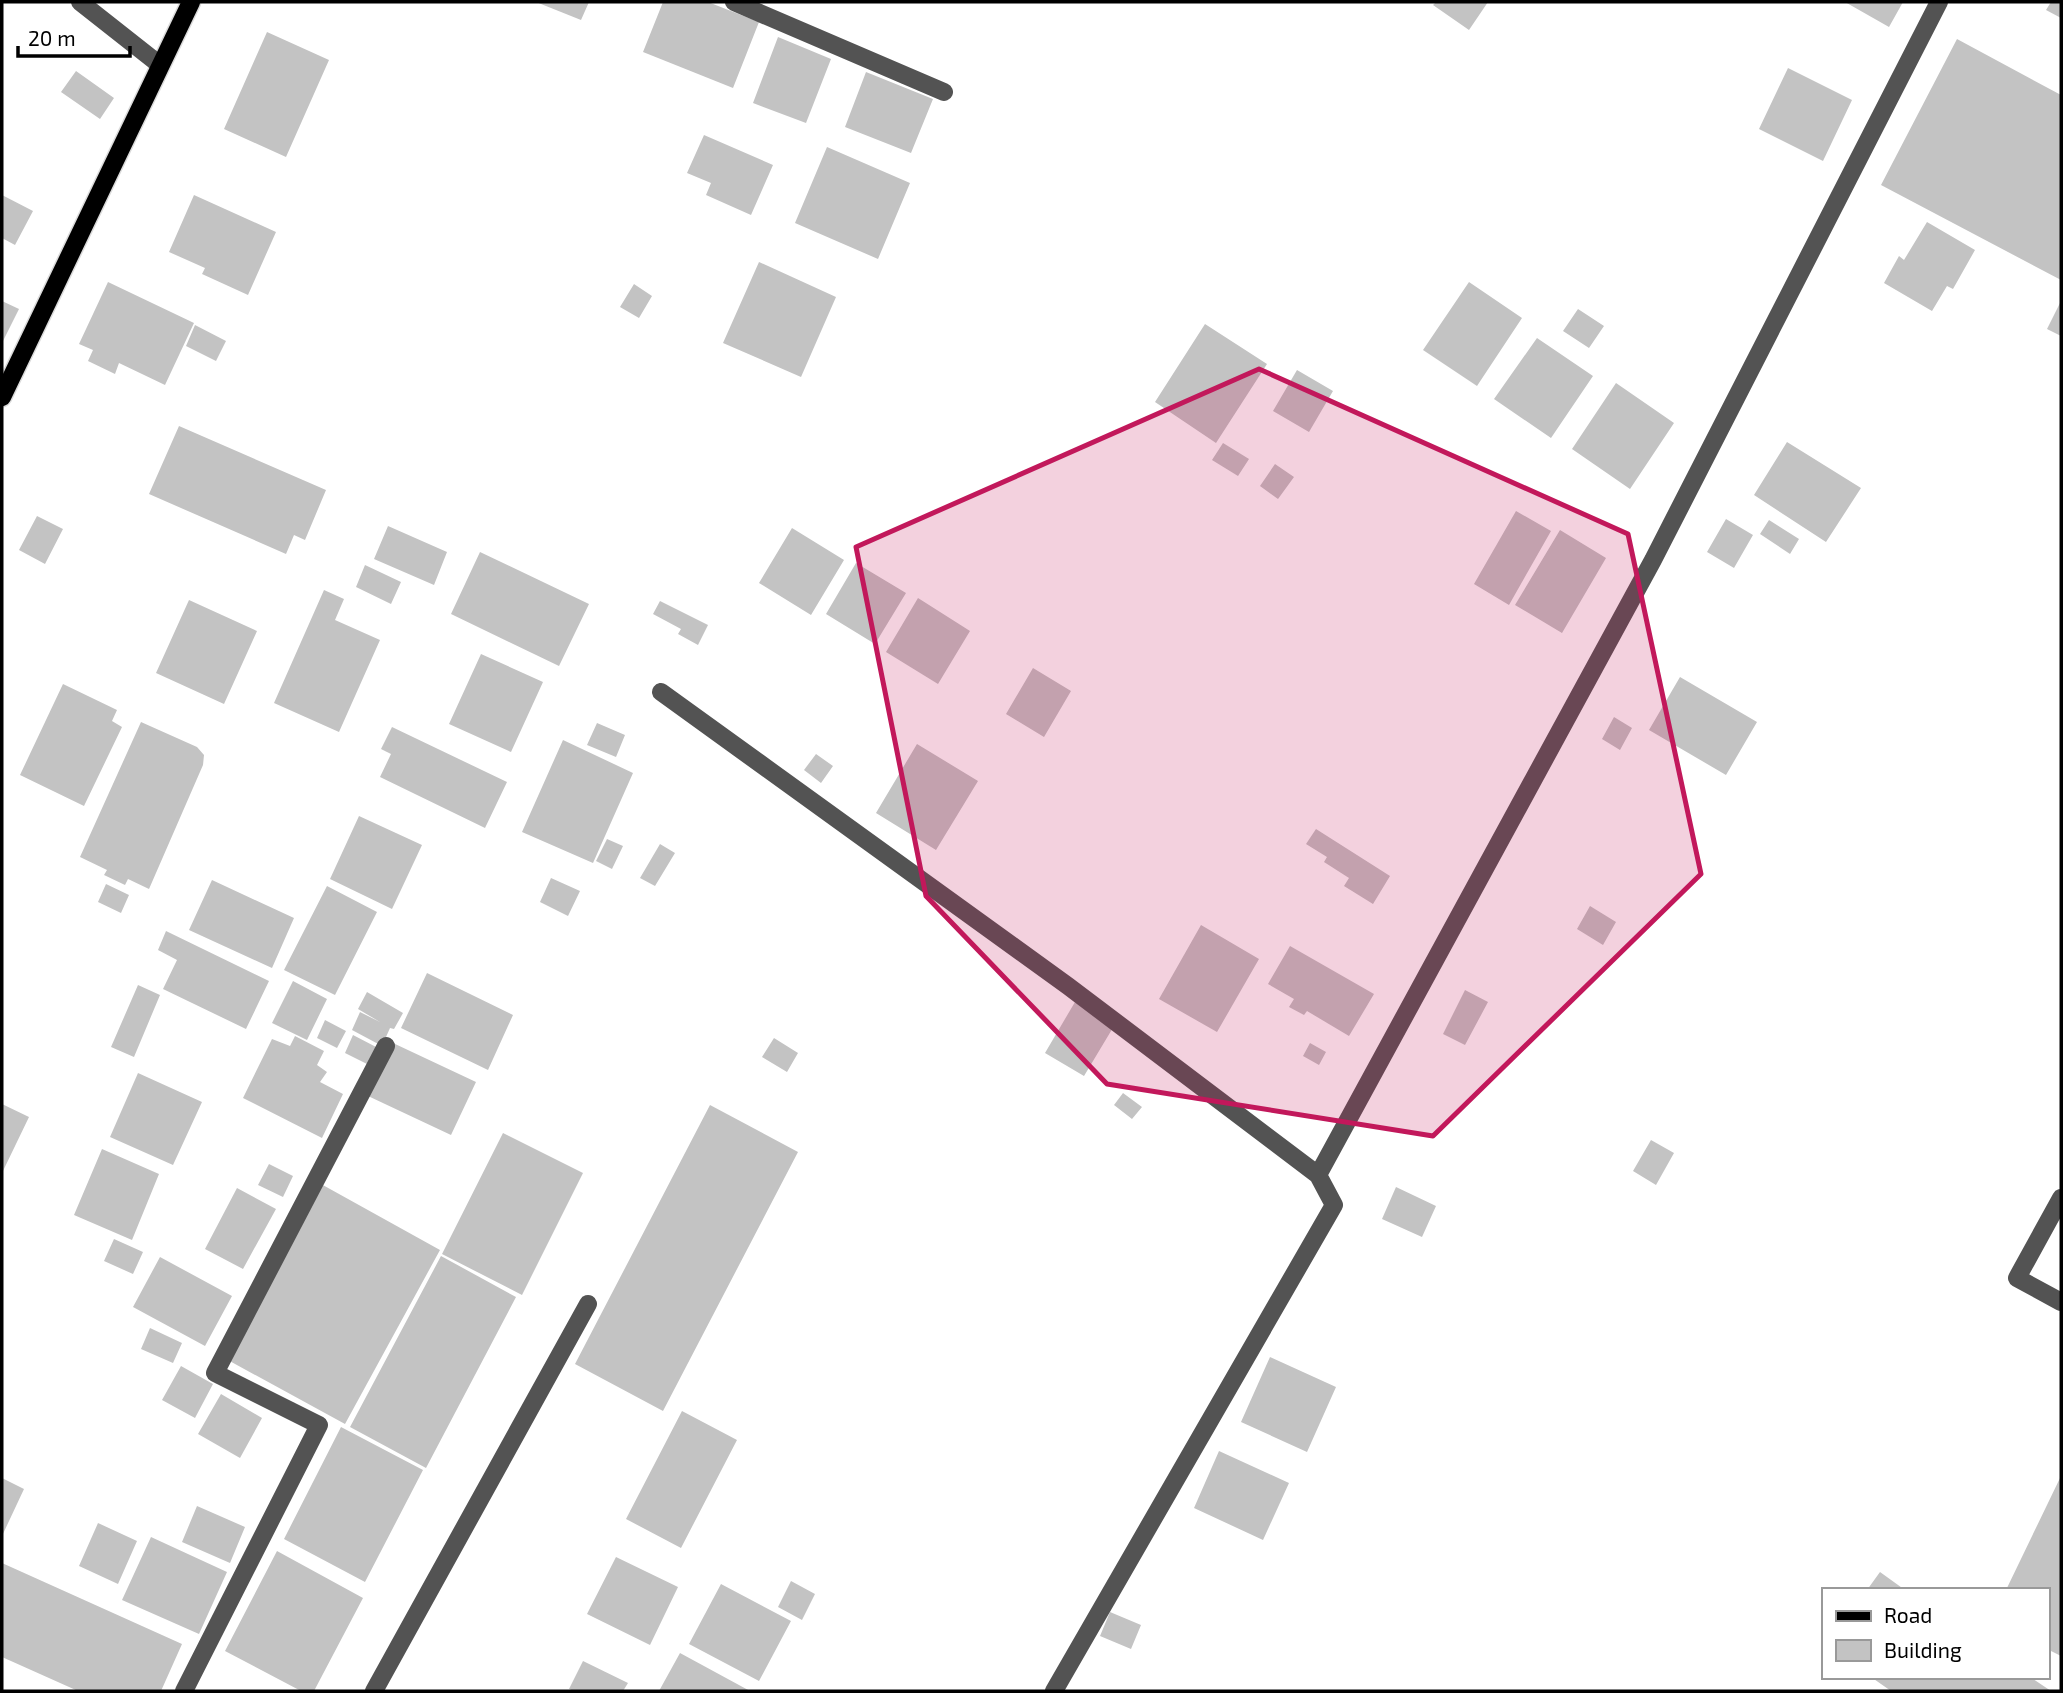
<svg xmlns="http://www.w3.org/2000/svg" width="2063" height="1693" viewBox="0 0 2063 1693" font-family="'Exo 2',sans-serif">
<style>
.building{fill:#c3c3c3}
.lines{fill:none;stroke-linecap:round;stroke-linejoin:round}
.major-casing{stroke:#dbdbdb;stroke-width:21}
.minor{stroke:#535353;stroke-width:18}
.major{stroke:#000;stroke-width:18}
.marked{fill:#c2185b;fill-opacity:0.2;stroke:#c2185b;stroke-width:5;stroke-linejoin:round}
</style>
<rect width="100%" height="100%" fill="#fff"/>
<path class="building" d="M536 2H589L581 20Z
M663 2H708L759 22 733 88 643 52Z
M1436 2H1488L1469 30 1433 5Z
M1845 2H1903L1889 27Z
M2051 2H2061V18L2046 10Z
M267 32 329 60 286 157 224 129Z
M778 37 831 59 806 123 753 103Z
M1957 39 2061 95V280L1881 185Z
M1788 68 1852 100 1823 161 1759 129Z
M76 71 114 98 100 119 61 92Z
M866 72 933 99 911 153 845 127Z
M704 135 773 165 751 215 706 195 711 183 687 173Z
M827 147 910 183 878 259 795 223Z
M2 195 33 211 15 245 2 238Z
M194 195 276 232 248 295 202 274 205 268 169 252Z
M1927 222 1975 250 1953 289 1947 286 1932 311 1884 283 1899 256 1904 260Z
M759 262 836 297 801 377 723 343Z
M108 282 194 323 165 385 119 363 115 374 88 361 93 350 79 344Z
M1469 282 1522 318 1477 386 1423 350Z
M634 284 652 296 639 318 620 307Z
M2 301 19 309 2 343Z
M2061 301V336L2047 329Z
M1578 309 1604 326 1589 348 1563 331Z
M1205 324 1267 364 1216 443 1155 402Z
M195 325 226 341 216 361 186 346Z
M1537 338 1593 376 1551 438 1494 399Z
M1297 370 1333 391 1309 432 1273 411Z
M1616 383 1674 423 1630 489 1572 449Z
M179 426 326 490 305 540 294 535 286 554 149 494Z
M1787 442 1861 488 1826 542 1754 495Z
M1223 443 1249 459 1238 476 1212 460Z
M1275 464 1294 477 1278 499 1260 486Z
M1516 511 1551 531 1509 605 1474 584Z
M37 516 63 529 45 564 19 550Z
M1726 519 1753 535 1734 568 1707 552Z
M1769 520 1799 539 1790 554 1760 534Z
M388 526 447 552 434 585 374 559Z
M792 528 844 560 811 615 759 583Z
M1560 530 1606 558 1562 633 1515 605Z
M480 552 589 604 559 666 451 614Z
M856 563 906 593 875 644 826 614Z
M365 565 401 582 391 604 356 587Z
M324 590 344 599 335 620 380 640 339 732 274 703Z
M918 598 970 631 938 684 886 652Z
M189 600 257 631 224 704 156 673Z
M660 601 708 625 698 645 678 634 681 629 653 614Z
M481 654 543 682 511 752 449 724Z
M1033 668 1071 691 1044 737 1006 714Z
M1680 677 1757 722 1726 775 1649 730Z
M63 684 117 710 112 721 122 727 84 806 20 775Z
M1614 717 1632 728 1620 750 1602 739Z
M141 722 197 747 204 755 203 765 149 889 128 879 125 885 104 875 107 870 80 857Z
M597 723 625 735 616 757 587 745Z
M392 727 507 782 485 828 380 777 391 754 381 749Z
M563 740 633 773 593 863 522 832Z
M917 744 978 781 936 850 876 813Z
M816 754 833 766 821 783 804 770Z
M359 816 422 845 392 909 330 879Z
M1316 829 1390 876 1373 904 1344 886 1349 878 1324 862 1327 857 1306 844Z
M607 839 623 846 612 869 596 861Z
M660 844 675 853 655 886 640 878Z
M551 878 580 891 568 916 540 902Z
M212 880 294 918 272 968 189 930Z
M106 884 129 895 121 913 98 902Z
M327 886 377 912 335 995 284 970Z
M1590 906 1616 922 1603 945 1577 929Z
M1201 925 1259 959 1217 1032 1159 999Z
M166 931 269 981 246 1029 163 989 177 960 158 950Z
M1290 946 1374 994 1349 1036 1307 1011 1304 1015 1289 1007 1294 999 1268 984Z
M427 973 513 1015 488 1070 401 1028Z
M293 981 327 999 307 1040 272 1023Z
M138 985 160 995 134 1057 111 1047Z
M1465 990 1488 1002 1465 1045 1443 1034Z
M367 992 403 1013 394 1029 390 1028 382 1046 352 1030 360 1012 380 1022 358 1009Z
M1075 1002 1114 1026 1084 1076 1045 1053Z
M325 1020 346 1031 337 1048 317 1038Z
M353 1035 378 1048 369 1065 345 1053Z
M295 1036 324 1051 317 1065 327 1072 320 1082 343 1094 322 1138 243 1098 272 1039 290 1046Z
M774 1038 798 1053 787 1072 762 1057Z
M393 1043 476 1082 451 1135 368 1096Z
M1310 1043 1326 1052 1319 1065 1303 1056Z
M138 1073 202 1102 173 1165 110 1137Z
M1123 1093 1142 1107 1132 1119 1114 1105Z
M2 1104 29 1117 2 1173Z
M710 1105 798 1152 663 1411 575 1364Z
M503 1133 583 1173 522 1295 442 1254Z
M1651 1140 1674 1153 1656 1185 1633 1171Z
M102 1149 159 1174 132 1240 74 1215Z
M269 1164 293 1176 283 1197 258 1185Z
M321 1184 440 1250 345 1424 226 1359Z
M1396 1187 1436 1206 1422 1237 1382 1219Z
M237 1188 276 1209 243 1269 205 1249Z
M114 1239 143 1252 133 1274 104 1261Z
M441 1256 516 1297 426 1468 350 1427Z
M160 1257 232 1296 205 1346 133 1307Z
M150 1328 182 1343 173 1363 141 1349Z
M1270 1357 1336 1387 1307 1452 1241 1422Z
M181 1366 213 1384 195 1418 162 1400Z
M221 1394 262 1418 240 1458 198 1434Z
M682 1411 737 1440 681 1548 626 1519Z
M341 1427 423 1470 365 1582 284 1539Z
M1219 1451 1289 1483 1263 1540 1194 1508Z
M2061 1476V1656L2047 1649V1590H2006Z
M2 1478 24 1489 2 1536Z
M197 1506 245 1527 230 1563 182 1542Z
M98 1523 137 1541 118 1584 79 1566Z
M151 1537 227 1572 199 1634 122 1600Z
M277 1551 363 1598 314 1691H301L225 1651Z
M616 1557 678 1587 650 1645 587 1614Z
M2 1563 182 1644 161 1691H78L2 1657Z
M1880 1572 1905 1590H1867Z
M791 1581 815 1594 802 1620 778 1607Z
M721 1584 791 1621 759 1681 689 1644Z
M1110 1612 1141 1625 1131 1649 1100 1636Z
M680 1653 750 1691H659Z
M583 1661 628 1683 623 1691H574L569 1689Z
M1871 1677H2030L2051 1691H1891Z"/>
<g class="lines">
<defs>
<path id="major" d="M2 397 191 2"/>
</defs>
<use href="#major" class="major-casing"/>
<path class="minor" d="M80 2 160 65
M734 2 944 92
M661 692 1068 986 1318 1175 1334 1205 1054 1691
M1318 1175 1653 560 1939 2
M2061 1198 2017 1278 2061 1302
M184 1691 319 1425 215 1373 386 1046
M374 1691 588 1304"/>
<use href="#major" class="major"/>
</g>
<path class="marked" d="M1259 369 1628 534 1701 874 1433 1136 1107 1084 926 896 856 547Z"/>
<rect width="2063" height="1693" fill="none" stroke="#000000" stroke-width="7"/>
<rect x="1822" y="1588" width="228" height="91" fill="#ffffff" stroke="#999999" stroke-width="2"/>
<rect x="1836" y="1611" width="35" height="10" fill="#000000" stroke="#999999" stroke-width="2"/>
<text x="1884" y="1623" font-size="21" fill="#000000">Road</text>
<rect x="1836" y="1640" width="35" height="21" fill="#c3c3c3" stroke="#999999" stroke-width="2"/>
<text x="1884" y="1658" font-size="21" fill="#000000">Building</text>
<path d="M18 46v10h112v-10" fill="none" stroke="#000000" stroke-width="3.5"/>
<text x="28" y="46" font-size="21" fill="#000000" stroke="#ffffff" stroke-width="5" paint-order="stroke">20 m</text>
</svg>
